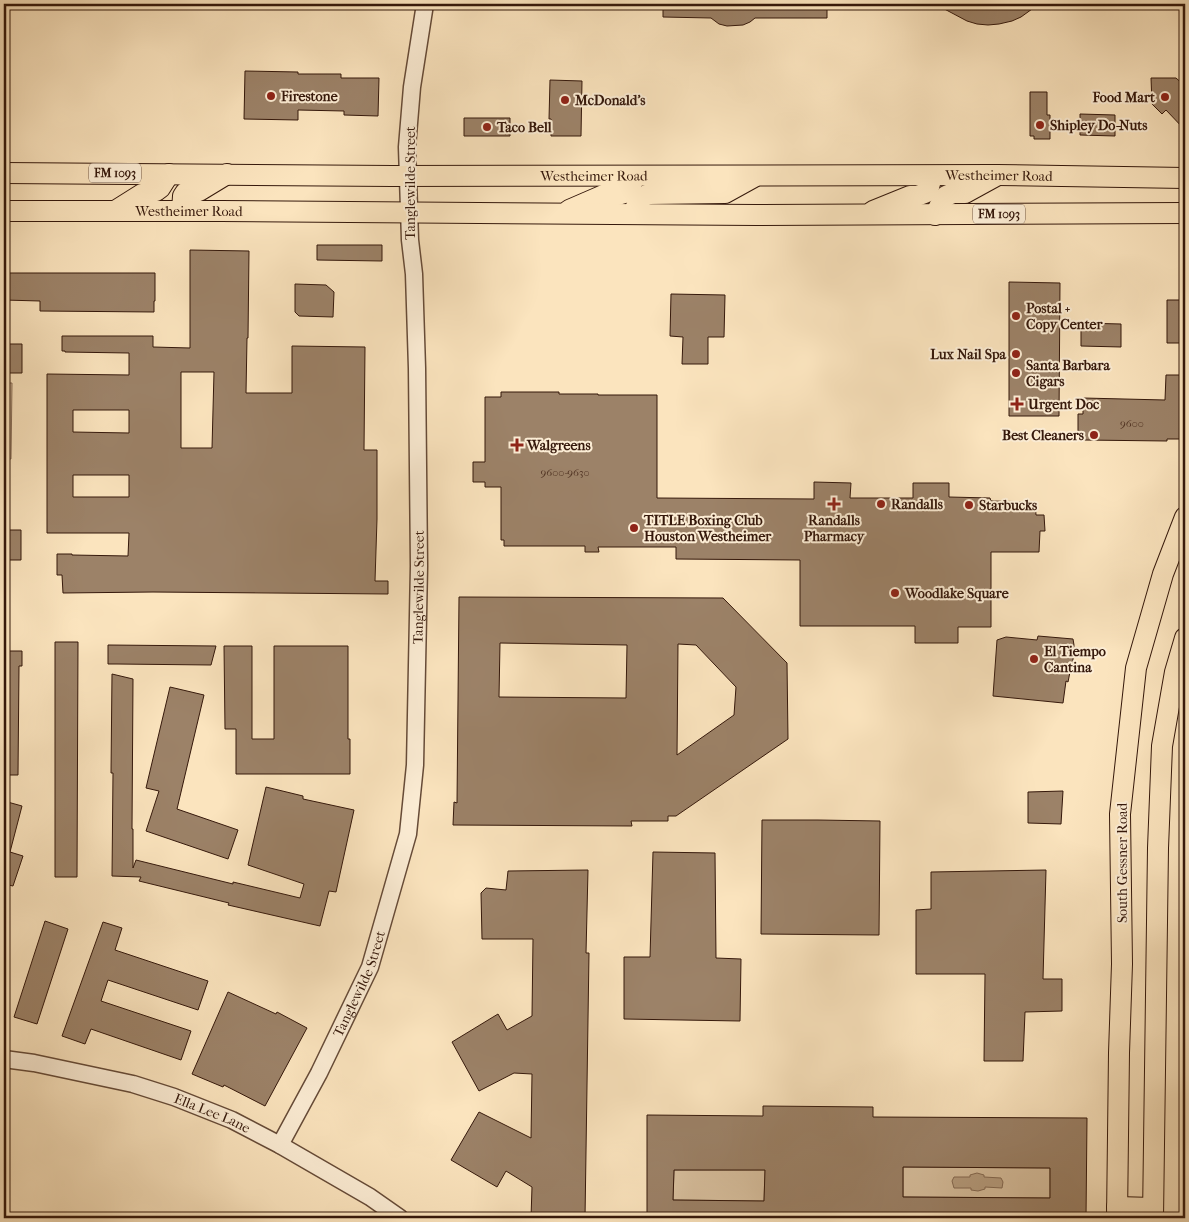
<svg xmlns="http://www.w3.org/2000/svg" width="1189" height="1222" viewBox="0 0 1189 1222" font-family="'IM FELL French Canon',serif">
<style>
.green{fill:#d9c1a0;stroke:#876c56}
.water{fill:#b89f81;stroke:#846952}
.building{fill:#9c8268;stroke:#35180b;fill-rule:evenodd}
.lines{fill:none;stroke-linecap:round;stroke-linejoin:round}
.minor-casing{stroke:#664b38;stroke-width:19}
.major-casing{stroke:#35180b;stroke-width:22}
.minor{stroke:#fcedd5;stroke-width:16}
.major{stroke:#fbe4be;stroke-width:20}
.poi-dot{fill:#8f2418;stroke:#fcedd5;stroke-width:2}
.labels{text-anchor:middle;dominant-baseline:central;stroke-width:4;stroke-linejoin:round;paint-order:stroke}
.number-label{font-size:11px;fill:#4f3222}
.shield{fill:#fcedd5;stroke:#715848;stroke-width:1}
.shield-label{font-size:12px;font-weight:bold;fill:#35180b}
.poi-label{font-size:14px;font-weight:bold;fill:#35180b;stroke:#fcedd5;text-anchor:start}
.street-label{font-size:14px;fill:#35180b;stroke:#fcedd5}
</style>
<rect width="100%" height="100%" fill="#fbe4be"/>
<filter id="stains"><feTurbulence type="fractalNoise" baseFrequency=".004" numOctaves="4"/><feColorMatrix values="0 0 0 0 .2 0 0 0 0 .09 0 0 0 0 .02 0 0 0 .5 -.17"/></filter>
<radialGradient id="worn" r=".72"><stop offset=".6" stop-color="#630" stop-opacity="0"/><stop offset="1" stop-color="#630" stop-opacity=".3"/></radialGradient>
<path class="green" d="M4 383H12L11 459H4Z
M903 1167 1050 1168V1198L903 1197Z
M674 1170H765L764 1201 673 1200Z"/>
<path class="water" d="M977 1173 984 1175V1177L1001 1178 1003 1182 1002 1188 985 1187V1189L978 1191 971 1190V1188H954L952 1181 954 1177H970V1175Z"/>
<path class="building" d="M663 4H827V18H755L750 22 743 25 727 26 719 24 711 18 663 17Z
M935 4H1039L1021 17 1012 21 999 24 988 25 977 24 967 21Z
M245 71 298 72V74H341V78H379L378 116 344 115V111L298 110V120L244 119Z
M1151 78H1176L1185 86V130L1166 110 1162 114 1152 104Z
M550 80 582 81 581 136H551V119H549Z
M1030 92H1047V115H1050V139H1034V136H1030Z
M1080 114 1115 115V136L1080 135Z
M464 118H510V136H464Z
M317 245H382V261L317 260Z
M190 250 249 251 248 338H247L246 393H292V346L365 347 364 450H377V519L375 581H388V594L153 592 63 593 62 575H57V554H72V555L128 556 129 533H47V374L129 375V353L65 352V351H62V336H153V347L190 348ZM181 372H214L212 448H181ZM73 410H129V433L73 432ZM73 475H129V497H73Z
M4 273H155V301H154V312L40 311V301L4 300Z
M1009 282 1060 283 1059 416H1009Z
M295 284 326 285 334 292 333 317 299 316 295 312Z
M671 294 725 295 724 337H708V364H682L683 337 670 336Z
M1167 300H1185V343H1167Z
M1081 323 1121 324V347L1081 346Z
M4 344H22V373H4Z
M1166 375H1185V439H1167V441L1083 440V432L1078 433V414H1083V398L1165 400Z
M501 392H559V394H598V395H657V498L814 499V482L851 483 850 498H913V483H949V497L990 498 991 501 1035 502 1036 515H1044L1045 531H1040L1039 552H991V627H958V643H915V626H800V560L676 559V547H598L599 552H585V546H504V540H501V487H485V482H473V462H485V397H501Z
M4 530H21V560H4Z
M459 597 723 598 787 663 788 739 676 816H668V821H631L632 826 453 825 454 802 457 803ZM500 643 627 645 626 698 499 697ZM678 644 696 645 736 687 734 715 677 755Z
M1038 636 1073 639 1074 645 1072 672H1070L1068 682 1066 681 1063 703 993 696 997 640 1006 637 1037 640Z
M55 642H78L77 877H55Z
M108 645 216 646 211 665 117 664H108Z
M224 646H252V739H274V646H348V739H350V774H236V729H225Z
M4 651H22V666H19L18 775H4Z
M112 674 133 679 132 829H133V868L136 860 233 884V882L300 898 304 884 248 865 266 787 303 796V799L354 810 336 892 329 891 320 926 228 905 229 903 139 881 141 877 112 876 113 773H111Z
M170 687 204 695 177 809 238 830 228 859 146 831 159 791 146 788Z
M1063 791 1061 824 1028 823V792Z
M4 801 22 806 10 852 23 856 13 886 4 884Z
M762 820H818L880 821 879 935 761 934Z
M653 852 715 853 716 958 741 959 740 1021 624 1019V957H650Z
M588 870 586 953H589L585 1218H531L532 1187 506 1171 497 1187 451 1160 479 1112 531 1138 532 1074 514 1073 479 1091 452 1042 498 1014 507 1030 532 1016 533 939H482L481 893 486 888 506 890 508 871Z
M1046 870 1043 979H1062V1011L1025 1012 1023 1061H984L985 974H916V910L931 909V872Z
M45 921 68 929 37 1024 14 1017Z
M103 922 122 928 115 950 208 981 198 1010 108 980 101 1001 191 1031 181 1060 91 1029 85 1044 62 1036Z
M228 992 276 1014 277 1012 307 1028 265 1106 224 1085 223 1087 192 1074Z
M763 1106 873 1107V1117L1087 1118 1086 1218H647V1115L763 1116ZM903 1167 1050 1168V1198L903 1197ZM674 1170H765L764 1201 673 1200Z"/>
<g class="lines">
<defs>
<g id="minor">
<path id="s1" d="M4 1059 34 1063 133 1084 174 1097 232 1120 280 1145 370 1197 400 1218"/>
<path id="s2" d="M280 1145 319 1073 370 967 408 834 415 765 419 566 417 368 414 274 410 240 407 147 412 87 425 4"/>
</g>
<g id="major">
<path id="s3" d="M4 173 393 176 997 175 1185 178"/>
<path d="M569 210 606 194 618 195 625 193 630 187 635 176"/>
<path id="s4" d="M4 211H221L756 215 1185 213"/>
<path d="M115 211 142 194 156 191 160 188 169 174"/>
<path d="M182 211 183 196 185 193 199 191 227 174"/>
<path d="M873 211 910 196H917L925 193 929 187 932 176"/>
<path d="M633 214C637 204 639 197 649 194L725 193 754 177"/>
<path d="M935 215 942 201 946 196 953 193H965L996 176"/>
<path d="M1117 1207 1153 1208"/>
<path d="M1117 1218 1119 1053 1122 964 1120 814 1136 668 1163 574 1185 517"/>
<path d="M1153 1218 1158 848 1162 746 1175 672 1185 638"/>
</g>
</defs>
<use href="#minor" class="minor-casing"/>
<use href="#major" class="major-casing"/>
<use href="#minor" class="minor"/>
<use href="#major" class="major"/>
</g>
<g class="poi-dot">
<circle cx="271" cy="96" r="5"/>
<circle cx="1165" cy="97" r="5"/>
<circle cx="565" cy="100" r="5"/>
<circle cx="1040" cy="125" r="5"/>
<circle cx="487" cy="127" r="5"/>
<circle cx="1016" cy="316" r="5"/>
<circle cx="1016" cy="354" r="5"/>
<circle cx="1016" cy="373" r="5"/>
<path d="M1014.5 396.5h5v5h5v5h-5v5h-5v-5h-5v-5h5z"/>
<circle cx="1094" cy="435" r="5"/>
<path d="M514.5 437.5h5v5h5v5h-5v5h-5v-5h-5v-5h5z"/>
<path d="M831.5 496.5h5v5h5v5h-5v5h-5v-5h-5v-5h5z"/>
<circle cx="881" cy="504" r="5"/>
<circle cx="969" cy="505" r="5"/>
<circle cx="634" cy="528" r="5"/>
<circle cx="895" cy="593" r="5"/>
<circle cx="1034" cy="659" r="5"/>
</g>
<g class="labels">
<g class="number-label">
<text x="1132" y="423">9600</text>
<text x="565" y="472">9600-9630</text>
</g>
<g class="shield">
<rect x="89" y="163.5" width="52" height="19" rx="4"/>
<rect x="973" y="204.5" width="52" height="19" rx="4"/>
</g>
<g class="shield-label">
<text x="115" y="173">FM 1093</text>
<text x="999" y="214">FM 1093</text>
</g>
<g class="poi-label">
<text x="281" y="96">Firestone</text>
<text x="1155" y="97" text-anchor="end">Food Mart</text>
<text x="575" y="100">McDonald's</text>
<text x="1050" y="125">Shipley Do-Nuts</text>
<text x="497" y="127">Taco Bell</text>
<text x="1026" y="308">Postal +<tspan x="1026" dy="16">Copy Center</tspan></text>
<text x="1006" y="354" text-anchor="end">Lux Nail Spa</text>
<text x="1026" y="365">Santa Barbara<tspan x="1026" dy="16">Cigars</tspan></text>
<text x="1028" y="404">Urgent Doc</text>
<text x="1084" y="435" text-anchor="end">Best Cleaners</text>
<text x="527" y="445">Walgreens</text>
<text x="891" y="504">Randalls</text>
<text x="979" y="505">Starbucks</text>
<text x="644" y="520">TITLE Boxing Club<tspan x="644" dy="16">Houston Westheimer</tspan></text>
<text x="834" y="520" text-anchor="middle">Randalls<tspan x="834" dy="16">Pharmacy</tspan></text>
<text x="905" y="593">Woodlake Square</text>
<text x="1044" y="651">El Tiempo<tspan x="1044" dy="16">Cantina</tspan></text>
</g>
<g class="street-label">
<text stroke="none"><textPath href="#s3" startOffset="590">Westheimer Road</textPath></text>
<text stroke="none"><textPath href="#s3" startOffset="995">Westheimer Road</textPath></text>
<text transform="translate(410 183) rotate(-90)">Tanglewilde Street</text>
<text stroke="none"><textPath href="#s4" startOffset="185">Westheimer Road</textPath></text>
<text stroke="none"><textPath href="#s2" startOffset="585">Tanglewilde Street</textPath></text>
<text transform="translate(1122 863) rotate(-90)">South Gessner Road</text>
<text stroke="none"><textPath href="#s2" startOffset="180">Tanglewilde Street</textPath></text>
<text stroke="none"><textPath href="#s1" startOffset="216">Ella Lee Lane</textPath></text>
</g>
</g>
<rect width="1189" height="1222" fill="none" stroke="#fbe4be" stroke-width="20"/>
<rect x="5" y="5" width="1179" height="1212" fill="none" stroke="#35180b" stroke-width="2.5"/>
<rect x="10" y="10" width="1169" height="1202" fill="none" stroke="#35180b"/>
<rect width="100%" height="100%" filter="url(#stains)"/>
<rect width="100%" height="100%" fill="url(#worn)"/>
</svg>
